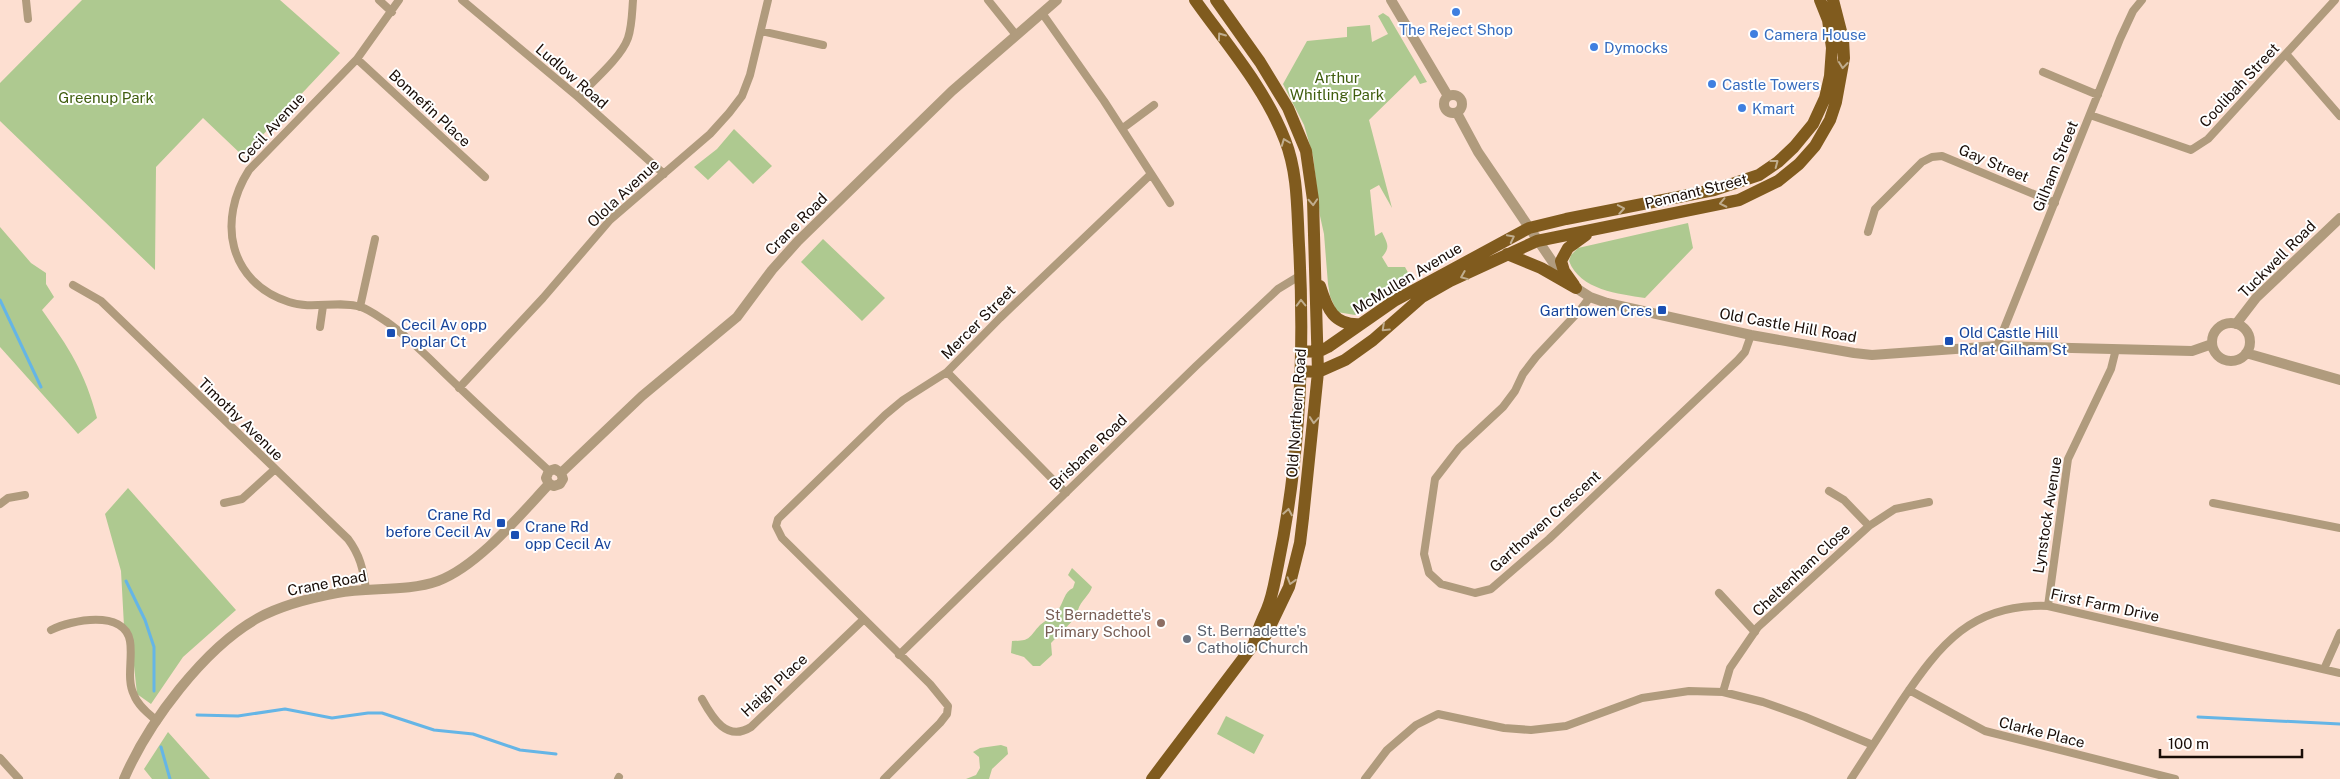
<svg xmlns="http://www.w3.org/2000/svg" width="2340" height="779" viewBox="0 0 2340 779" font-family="'Public Sans',sans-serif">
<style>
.green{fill:#aec990}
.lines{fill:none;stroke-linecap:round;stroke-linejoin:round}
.stream{stroke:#65b5e6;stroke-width:3}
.minor{stroke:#b09b7d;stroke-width:8}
.tertiary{stroke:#b09b7d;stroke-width:10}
.primary{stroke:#805b1e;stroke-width:12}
.oneway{stroke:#c0ad8e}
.shop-dot{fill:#3f7fe0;stroke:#fff;stroke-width:2}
.transit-dot{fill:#1a4fb4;stroke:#fff;stroke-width:2}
.education-dot{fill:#8d6e63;stroke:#fff;stroke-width:2}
.worship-dot{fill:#6b7280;stroke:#fff;stroke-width:2}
.labels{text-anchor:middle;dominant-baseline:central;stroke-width:4;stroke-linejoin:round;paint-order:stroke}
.shop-label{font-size:15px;fill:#366cbe;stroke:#fff;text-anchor:start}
.street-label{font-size:15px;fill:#190d07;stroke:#fff}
.park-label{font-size:15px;fill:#3f5d0e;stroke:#fff}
.transit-label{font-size:15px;fill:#164399;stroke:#fff;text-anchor:start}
.education-label{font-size:15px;fill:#785e54;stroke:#fff;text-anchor:end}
.worship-label{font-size:15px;fill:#5b616d;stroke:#fff;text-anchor:start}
</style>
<rect width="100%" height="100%" fill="#fddfd1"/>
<path class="green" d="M82 0H280L340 53 243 156 203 118 156 167 155 270 0 121V83Z
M1383 13 1389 17 1427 82 1420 84 1415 75 1369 120 1392 208 1379 185 1370 190 1375 236 1382 232C1387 243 1391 247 1382 257L1388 267H1405L1413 282 1355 315 1337 312 1330 296 1328 284 1324 234 1320 216 1313 156 1304 125 1283 84 1307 41 1347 37V27L1370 25 1372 42 1388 34 1378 16Z
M734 129 772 166 753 184 729 160 708 180 694 167 717 149Z
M1688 223 1693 248 1645 298C1619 294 1580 290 1569 261L1571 255 1578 248Z
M0 227 31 263 46 273V284L54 297 42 310C69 348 85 372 97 418L78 434 0 347Z
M823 239 885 298 862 321 801 262Z
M128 488 236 610 183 657 151 704 137 694 133 656 124 626 121 571 105 514Z
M1072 568 1092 587C1089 596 1081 600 1078 610L1080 613 1051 643 1052 655 1040 666H1033L1024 657 1011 653 1012 641C1031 641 1028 638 1040 625 1046 620 1053 616 1058 610 1064 602 1064 592 1073 588L1075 582 1068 575Z
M1226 716 1264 735 1254 754 1217 734Z
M168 732 210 779H152L144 769Z
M1001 745 1007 747 1008 754 992 769 989 779H966L976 775 980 768 979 757 973 752 980 748Z"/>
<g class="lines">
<path class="stream" d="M0 300 41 387
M126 581 145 620 154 647V691
M197 715 238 716 285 709 332 718 368 713H382L434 730 473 734 520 750 556 754
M2198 717 2340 724
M161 747 170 779"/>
<path class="minor" d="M26 0 28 19
M379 0 392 12
M399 0 357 59 249 170C217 220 228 282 289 302 312 310 338 300 361 307 370 310 379 317 387 322 414 341 436 366 460 388 489 416 519 443 549 471
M462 0 578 97 664 174
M988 0 1016 35
M1042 13 1104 101 1170 203
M761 31 823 45
M2286 54 2340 116
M357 59 485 177
M2043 72 2098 95
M578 97C592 82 621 58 628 38 632 26 632 13 633 0
M2090 115 2191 150 2208 139 2335 0
M1123 128 1154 105
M1868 232 1875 209 1922 162 1932 157 1942 156 2055 203
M73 285 101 301 348 539C360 555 363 569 366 589
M1590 297 1581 309 1536 357 1523 374 1515 391 1503 407 1459 448 1435 479 1424 554 1429 573 1441 584 1475 593 1491 589 1549 539 1738 360 1745 352 1751 335
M360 307 375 239
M320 327 323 306
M1997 346 2120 39 2133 11 2142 0
M947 372 1066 493
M459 388 543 298 610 220 710 134 729 113 742 96 750 75 768 0
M1829 491 1844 500 1869 526
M224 503 242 499 274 470
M2213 503 2340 528
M0 504 8 498 25 495
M1719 593 1755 632
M2048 606 2068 459 2111 369 2116 349
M51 630C71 620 124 609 130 641 133 658 126 679 134 695 138 706 149 714 157 721
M899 655 1196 366 1278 289 1301 275
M2324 669 2340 633
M1909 690 1985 731 2175 779
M1723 692 1730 668 1758 627 1869 526 1895 509 1929 502
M702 699C713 719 727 742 751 727L864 619
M0 758 19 779
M618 779 619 777
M884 779 940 723 947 714 948 706 930 684 782 538 776 526 778 519 885 415 903 400 947 372 1000 318 1150 175
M1365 779 1387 750 1416 725 1438 714 1504 728 1531 730 1566 726 1642 698 1689 691 1723 692 1763 702 1805 717 1873 745
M1851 779C1868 753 1884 728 1901 702 1940 644 1972 603 2048 606L2340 673"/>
<path class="tertiary" d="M1391 0 1448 96
M1444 104a9 9 0 1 1 18 0a9 9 0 1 1-18 0Z
M1457 113 1478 152 1554 264 1576 288 1590 297 1607 303 1751 335 1854 353 1872 355 1997 346 2192 351 2212 344
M2212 342a19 19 0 1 1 38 0a19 19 0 1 1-38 0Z
M2236 324 2256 298 2340 218
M2246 353 2340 380
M561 473 642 396 737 317 772 270 798 241 952 91 1057 0
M549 484 546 478 549 471 555 469 561 473
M549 484 554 486 560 484 563 479 561 473
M124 779C148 723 204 648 258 618 282 605 310 598 337 593 370 587 407 592 438 581 478 566 520 515 549 484"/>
<path class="primary" d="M1195 0C1227 45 1265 88 1285 140 1298 173 1297 209 1299 245 1305 352 1300 459 1278 565 1275 579 1273 595 1267 609 1262 621 1257 630 1254 644
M1507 254 1541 268 1576 288
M1574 285 1564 271 1561 261 1568 248 1586 235
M1320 286C1327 309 1334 326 1361 324
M1302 351 1318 352 1328 347 1394 301 1529 228 1566 219 1714 190 1759 175 1778 162 1794 147 1813 124 1825 98 1830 76 1832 48 1828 20 1820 0
M1301 371 1318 372 1345 360 1373 340 1422 297 1450 281 1537 241 1739 200 1778 181 1799 164 1815 146 1830 120 1836 102 1844 58 1843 39 1833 0
M1152 779 1254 644 1266 635 1289 587 1300 543 1303 518 1318 372 1313 200 1306 151 1288 108 1260 62 1216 0"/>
</g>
<defs><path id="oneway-chevron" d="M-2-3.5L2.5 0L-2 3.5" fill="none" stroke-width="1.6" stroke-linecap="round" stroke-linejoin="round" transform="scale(1.25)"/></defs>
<g class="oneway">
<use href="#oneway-chevron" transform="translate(1221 36) rotate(-126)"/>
<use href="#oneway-chevron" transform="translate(1843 65) rotate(96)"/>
<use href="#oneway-chevron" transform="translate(1285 142) rotate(-111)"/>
<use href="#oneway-chevron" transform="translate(1775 163) rotate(-37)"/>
<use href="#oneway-chevron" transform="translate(1313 202) rotate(87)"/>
<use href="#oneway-chevron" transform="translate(1723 203) rotate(168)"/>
<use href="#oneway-chevron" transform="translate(1621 209) rotate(-10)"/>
<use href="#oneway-chevron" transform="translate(1511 238) rotate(-27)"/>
<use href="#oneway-chevron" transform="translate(1464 276) rotate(158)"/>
<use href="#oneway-chevron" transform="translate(1301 303) rotate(-91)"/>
<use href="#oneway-chevron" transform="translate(1385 328) rotate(137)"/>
<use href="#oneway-chevron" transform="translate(1314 420) rotate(95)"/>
<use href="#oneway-chevron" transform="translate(1288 512) rotate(-80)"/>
<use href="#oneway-chevron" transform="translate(1291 581) rotate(107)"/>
</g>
<g class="shop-dot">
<circle cx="1456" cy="12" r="5"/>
<circle cx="1754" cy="34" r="5"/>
<circle cx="1594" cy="47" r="5"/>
<circle cx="1712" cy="84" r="5"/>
<circle cx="1742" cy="108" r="5"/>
</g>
<g class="transit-dot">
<rect x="1657" y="305" width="10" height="10" rx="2.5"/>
<rect x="386" y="328" width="10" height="10" rx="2.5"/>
<rect x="1944" y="336" width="10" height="10" rx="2.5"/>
<rect x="496" y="518" width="10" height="10" rx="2.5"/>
<rect x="510" y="530" width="10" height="10" rx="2.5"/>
</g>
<circle class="education-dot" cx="1161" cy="623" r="5"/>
<circle class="worship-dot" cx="1187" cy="639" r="5"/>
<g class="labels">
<g class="shop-label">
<text x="1456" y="29" text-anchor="middle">The Reject Shop</text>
<text x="1764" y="34">Camera House</text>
<text x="1604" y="47">Dymocks</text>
<text x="1722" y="84">Castle Towers</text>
<text x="1752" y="108">Kmart</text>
</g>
<g class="street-label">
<text transform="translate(572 76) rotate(41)">Ludlow Road</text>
<text transform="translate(2239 85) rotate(-47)">Coolibah Street</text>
<text transform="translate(430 108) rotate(43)">Bonnefin Place</text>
<text transform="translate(271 128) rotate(-47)">Cecil Avenue</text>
<text transform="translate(1994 163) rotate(23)">Gay Street</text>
<text transform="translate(2055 166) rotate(-68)">Gilham Street</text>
<text transform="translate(1696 191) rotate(-14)">Pennant Street</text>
<text transform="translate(623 193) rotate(-43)">Olola Avenue</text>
<text transform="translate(796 224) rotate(-45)">Crane Road</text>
<text transform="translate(2277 259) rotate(-45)">Tuckwell Road</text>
<text transform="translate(1407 278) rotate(-31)">McMullen Avenue</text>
<text transform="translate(978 322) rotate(-45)">Mercer Street</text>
<text transform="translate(1788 325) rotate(10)">Old Castle Hill Road</text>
<text transform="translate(1296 413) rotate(-86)">Old Northern Road</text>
<text transform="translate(241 419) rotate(44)">Timothy Avenue</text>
<text transform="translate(1088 452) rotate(-44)">Brisbane Road</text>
<text transform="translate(2047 515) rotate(-81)">Lynstock Avenue</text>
<text transform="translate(1545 521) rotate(-42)">Garthowen Crescent</text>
<text transform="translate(1801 570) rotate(-43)">Cheltenham Close</text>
<text transform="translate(327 583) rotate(-11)">Crane Road</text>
<text transform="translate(2105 605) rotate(12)">First Farm Drive</text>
<text transform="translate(774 685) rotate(-43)">Haigh Place</text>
<text transform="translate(2042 732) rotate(14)">Clarke Place</text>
</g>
<g class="park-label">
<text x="1337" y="77">Arthur<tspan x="1337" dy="17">Whitling Park</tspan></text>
<text x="106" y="97">Greenup Park</text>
</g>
<g class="transit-label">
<text x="1652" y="310" text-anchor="end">Garthowen Cres</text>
<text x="401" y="324">Cecil Av opp<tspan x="401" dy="17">Poplar Ct</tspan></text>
<text x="1959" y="332">Old Castle Hill<tspan x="1959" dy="17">Rd at Gilham St</tspan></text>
<text x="491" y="514" text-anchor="end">Crane Rd<tspan x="491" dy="17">before Cecil Av</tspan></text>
<text x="525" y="526">Crane Rd<tspan x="525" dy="17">opp Cecil Av</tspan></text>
</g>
<g class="education-label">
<text x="1151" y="614">St Bernadette's<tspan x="1151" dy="17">Primary School</tspan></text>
</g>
<g class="worship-label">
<text x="1197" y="630">St. Bernadette's<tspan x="1197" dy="17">Catholic Church</tspan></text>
</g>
</g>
<path d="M2160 749v8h142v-8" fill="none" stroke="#190d07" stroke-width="2.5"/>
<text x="2168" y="749" font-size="15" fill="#190d07" stroke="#ffffff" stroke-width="4" paint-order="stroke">100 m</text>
</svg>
